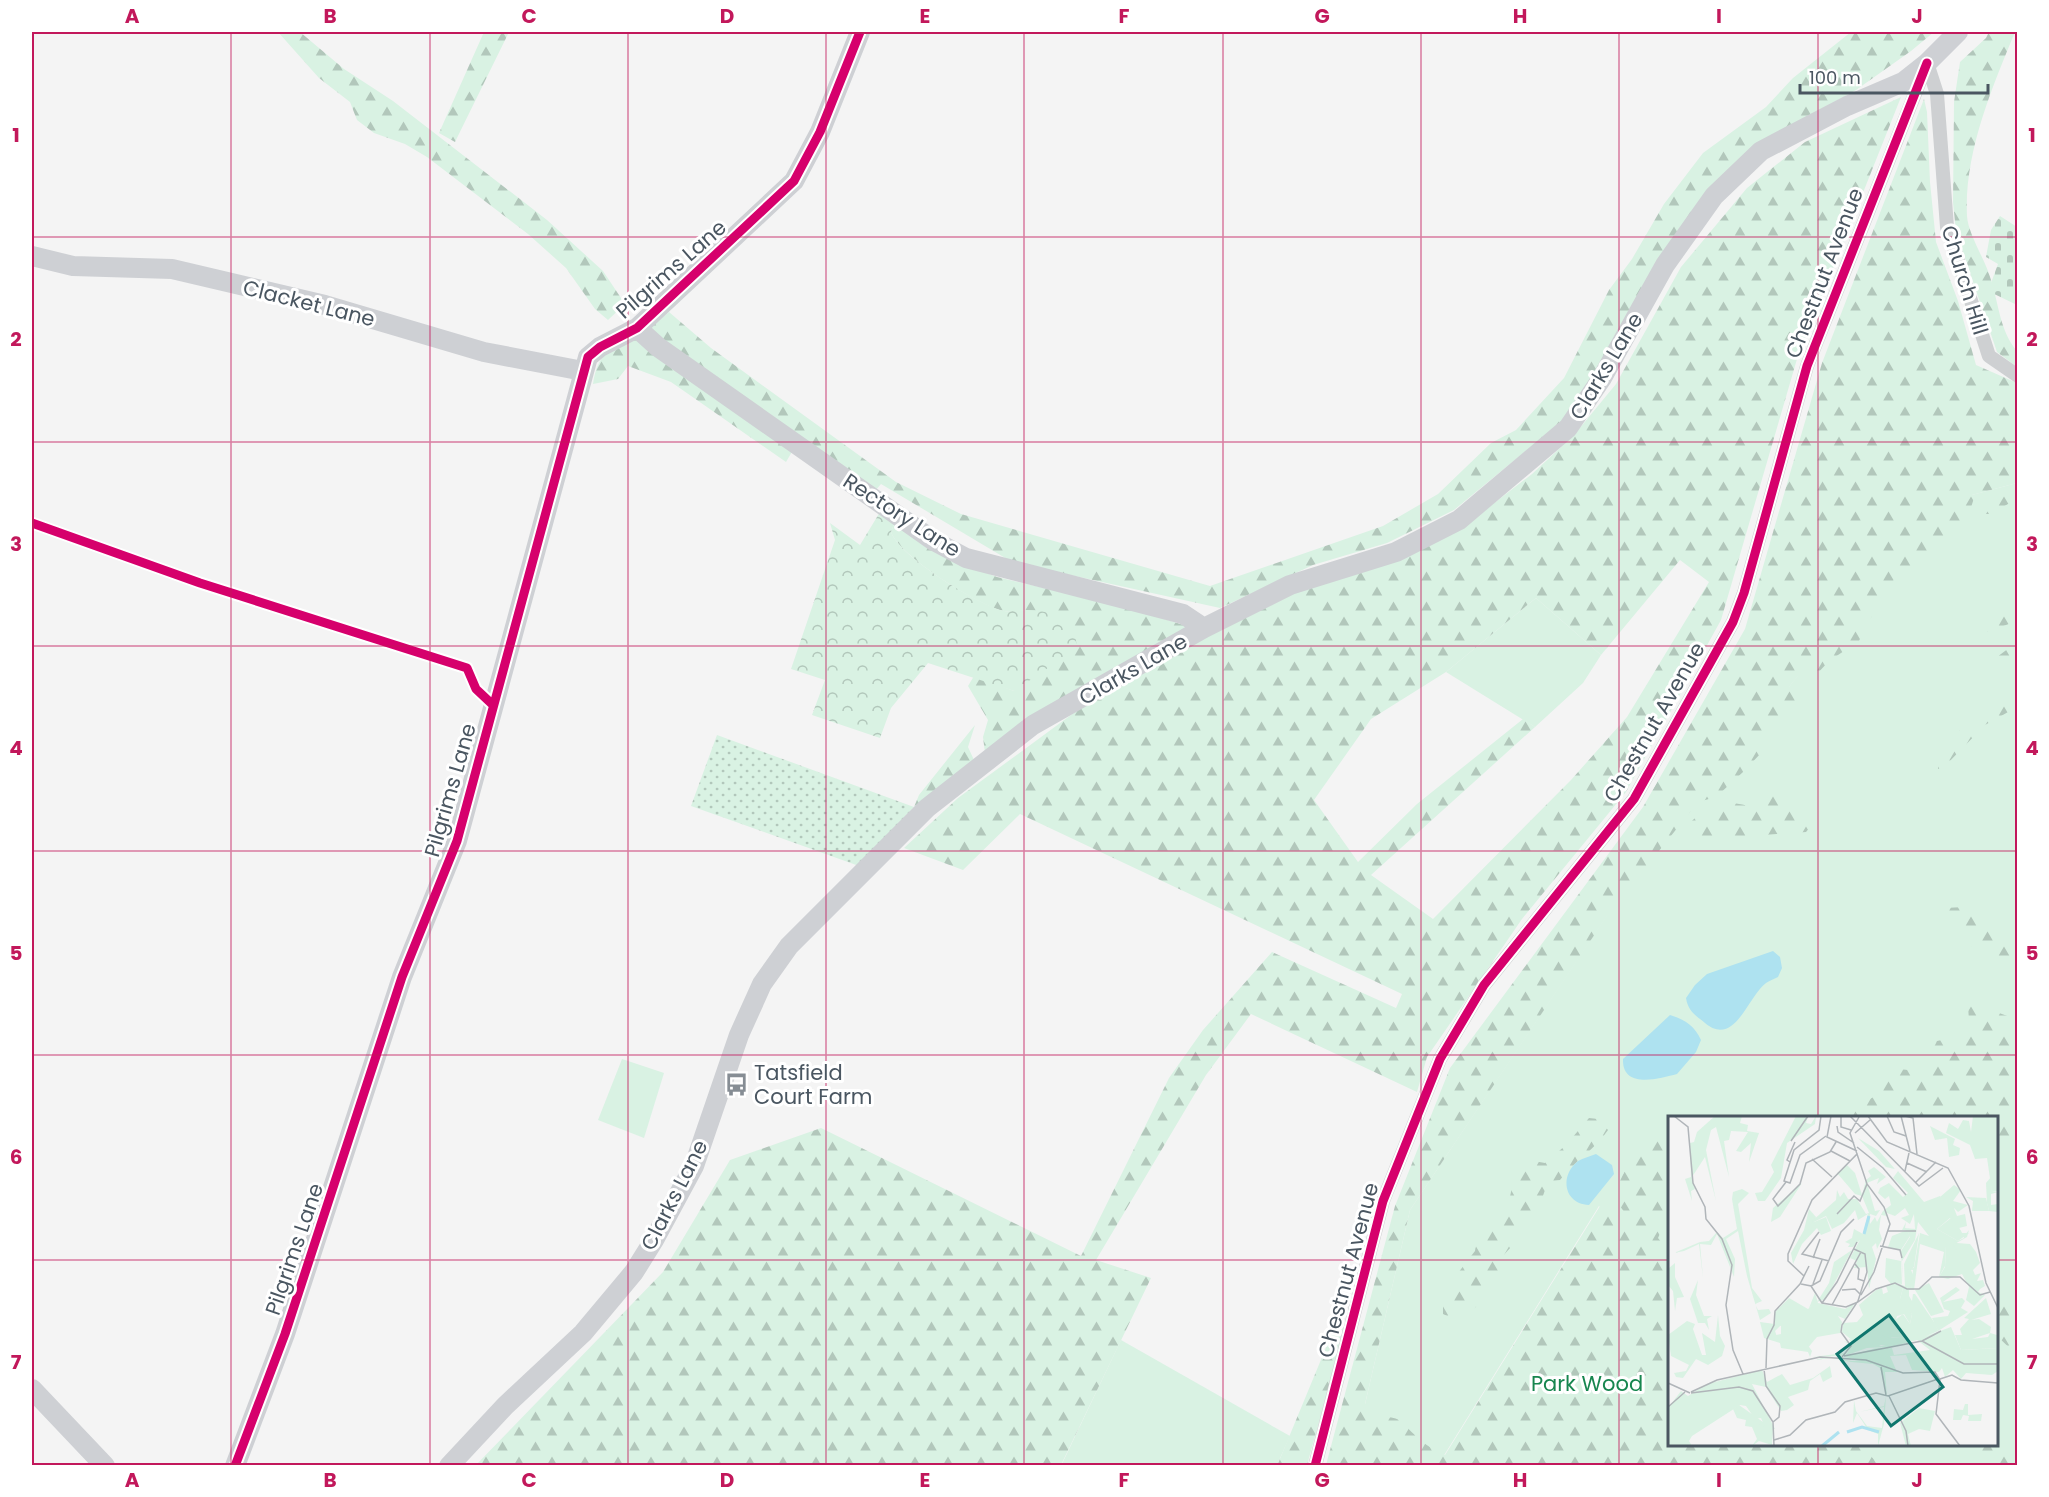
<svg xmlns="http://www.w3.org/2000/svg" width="2049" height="1497" viewBox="0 0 2049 1497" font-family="Poppins,sans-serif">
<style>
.grass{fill:#d9f2e3}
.forest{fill:url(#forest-firs);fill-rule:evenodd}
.cemetery{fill:url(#cemetery-stones)}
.park{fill:url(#park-crowns)}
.garden{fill:url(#garden-dots)}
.water{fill:#aee2f0}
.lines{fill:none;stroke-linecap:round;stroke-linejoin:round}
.street{stroke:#ced0d2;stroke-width:14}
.secondary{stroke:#ced0d4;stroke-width:20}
.cycleway-casing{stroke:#fff;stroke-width:13}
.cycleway{stroke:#d6006c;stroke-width:9}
.grid{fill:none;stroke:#c2185b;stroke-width:1.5;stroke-opacity:0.55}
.labels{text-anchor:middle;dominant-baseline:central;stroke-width:6;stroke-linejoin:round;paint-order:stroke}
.street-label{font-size:21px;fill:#4a5661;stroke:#fff}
.poi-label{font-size:21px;fill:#4a5661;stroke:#fff;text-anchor:start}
.park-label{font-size:21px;fill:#17864f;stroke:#fff}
.inset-river{fill:none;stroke:#aee2f0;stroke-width:3}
.inset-road{fill:none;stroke:#b0b5b9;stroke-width:1.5}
.view{fill:#0f766e;fill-opacity:0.15;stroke:#0f766e;stroke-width:3}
.inset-edge{fill:none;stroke:#4a5661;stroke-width:3}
.neatline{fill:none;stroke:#c2185b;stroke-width:2}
.grid-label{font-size:20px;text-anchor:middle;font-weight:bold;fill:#c2185b}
</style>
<defs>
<pattern id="forest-firs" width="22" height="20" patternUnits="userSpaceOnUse" patternTransform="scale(1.5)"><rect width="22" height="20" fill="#d9f2e3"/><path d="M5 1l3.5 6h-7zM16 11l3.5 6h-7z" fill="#b2c7bb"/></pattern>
<pattern id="cemetery-stones" width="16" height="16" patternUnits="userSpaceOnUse" patternTransform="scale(1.5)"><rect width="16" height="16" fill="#d9f2e3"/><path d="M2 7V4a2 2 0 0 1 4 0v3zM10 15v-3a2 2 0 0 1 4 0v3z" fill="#b2c7bb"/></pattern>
<pattern id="park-crowns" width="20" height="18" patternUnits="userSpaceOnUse" patternTransform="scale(1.5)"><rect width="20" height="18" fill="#d9f2e3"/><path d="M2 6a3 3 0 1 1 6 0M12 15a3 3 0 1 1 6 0" fill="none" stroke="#b2c7bb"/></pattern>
<pattern id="garden-dots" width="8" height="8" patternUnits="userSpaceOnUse" patternTransform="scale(1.5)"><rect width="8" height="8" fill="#d9f2e3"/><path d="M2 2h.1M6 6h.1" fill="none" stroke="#b2c7bb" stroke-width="1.8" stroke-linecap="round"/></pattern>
</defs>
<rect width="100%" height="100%" fill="#f4f4f4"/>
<path class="grass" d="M2017 483V1465H1844L1828 1445 1996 1444V1118H1670L1669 1277 1599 1206 1438 1465 1342 1466 1356 1443 1410 1210 1607 915 1934 505Z
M1536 598 1601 655 1583 683 1535 727 1446 672Z
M622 1059 664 1073 644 1138 598 1120Z
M1121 1340 1290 1436 1277 1465 1061 1466Z"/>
<path class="forest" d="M278 32H300L344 69 393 101 547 220 603 271 625 304 608 320 595 309 566 268 528 234 427 157 405 144 374 133 357 120 350 102 319 78Z
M484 32H509L455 142 439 133Z
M1851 32H1934L1911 51 1856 90 1756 145 1567 417 1454 510 1387 543 1313 565 1220 608 1012 562 881 484 875 491 671 349 650 328 669 312 711 348 896 482 961 514 1210 586 1383 526 1438 494 1491 443 1516 430 1564 378 1609 290 1632 259 1664 204 1703 153 1766 107 1793 78Z
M1989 32H2015C1992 88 1964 153 1967 216 1968 234 1986 261 1991 280 1999 305 2000 331 2017 351V367L1997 352 1956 232 1953 202 1954 102 1960 62 1986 38Z
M1901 97 1797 359 1721 620 1626 792 1522 919 1427 1057 1417 1092 1251 1014 1206 1075 1096 1260 1151 1278 1061 1465 475 1466 663 1272 730 1160 821 1128 1081 1256 1169 1078 1203 1030 1272 952 1396 1008 1402 994 1020 814 963 870 904 848 958 798 1090 701 1219 627 1291 594 1459 530 1532 474 1574 435 1616 384 1681 267 1747 188 1805 142ZM1680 560 1709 582 1627 717 1571 780 1433 919 1371 875 1535 727 1523 719 1417 804 1358 862 1314 800 1371 719 1446 672 1536 598 1601 655Z
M1924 99 1927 112 1930 182 1936 242 1958 301 1976 365 2017 383V483L1972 495H1975L1964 529 1918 568 1883 586 1886 600 1868 621 1859 641 1829 661 1815 676H1798L1789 687 1801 697 1783 718 1770 727 1762 752 1743 772 1716 797 1698 802 1607 916 1410 1210 1365 1404 1371 1406 1376 1418C1402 1415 1400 1422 1417 1437 1425 1445 1435 1450 1445 1455L1600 1206 1623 1229 1628 1217 1614 1198C1624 1164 1639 1149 1669 1132V1213L1658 1238 1669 1252 1670 1444 1861 1445 1879 1465H1326L1395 1206 1450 1068 1643 807 1745 629 1822 363Z
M635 336 793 450 786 462 671 382 628 366 618 379 593 384C598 353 609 349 635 336Z
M2017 487V499L1990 514H1984L1980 508Z
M895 521 976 569 997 577 1126 607 1190 627 1128 665 1042 709 985 753 983 737 988 720 968 686 974 676 1014 691 1027 610C1020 611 1012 612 1004 611 979 606 899 556 891 532Z
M2017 596V621L1984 633 1998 609Z
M2017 642V688L2008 679 1997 657Z
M2017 695V707L1985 725 1945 766 1938 769V754L1959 731Z
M975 725 968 747 974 760 914 807 919 795Z
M1772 794 1816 820 1806 832 1693 840 1680 833C1704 807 1720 796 1756 808Z
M1965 907 1992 926 2017 934V963L2004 956 1987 961 1941 917 1944 908Z
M1968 1006 1983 1007 2010 1017 2017 1013V1151L1997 1152 1996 1118 1837 1117 1879 1094 1890 1068 1908 1070 1926 1064 1937 1041 1970 1034Z
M1589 1118 1598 1119 1608 1130C1595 1150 1574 1161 1560 1180L1548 1182 1537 1212 1522 1235 1500 1259 1498 1274 1477 1306 1458 1321 1443 1314V1305L1458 1273 1475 1251 1479 1226 1491 1227 1509 1201 1517 1165 1528 1160 1545 1163 1566 1145Z
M1997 1284 2017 1312V1355L1997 1336Z
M1337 1321 1345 1330 1307 1465 1277 1466Z
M1997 1435 2017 1447V1465H1983L1976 1450 1963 1445 1996 1444Z"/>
<path class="cemetery" d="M2000 216 2017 227V305L1988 291 1998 264 1986 257 1991 230Z"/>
<path class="park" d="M880 512 895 521 891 532C899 556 978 605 1004 611 1011 612 1019 610 1027 610 1046 610 1059 615 1074 626L1077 648 1014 691 928 663 891 708 880 738 812 715 825 680 791 669 835 540 830 523 860 545Z"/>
<path class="garden" d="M717 735 914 807 859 866 691 806Z"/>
<path class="water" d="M1773 951 1780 957 1782 968 1778 977C1774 979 1769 981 1766 983 1748 996 1735 1048 1705 1023 1695 1015 1688 1011 1686 998L1695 985 1707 974Z
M1670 1015C1684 1019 1695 1026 1701 1040L1696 1052 1677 1074C1658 1079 1622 1089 1623 1059Z
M1596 1154 1612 1165 1614 1174 1589 1205C1564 1204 1559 1176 1578 1161 1583 1158 1591 1156 1596 1154Z"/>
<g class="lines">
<path class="street" d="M1927 63 1937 94 1947 227 1989 356 2018 376
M1315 1466 1383 1201 1440 1059 1484 985 1634 799 1733 622 1744 593 1807 366 1926 66"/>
<path class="secondary" d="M32 256 73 266 172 269 325 305 484 352 583 371
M637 328 658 347 934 541 966 558 1183 614 1204 628
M32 1389 105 1466
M235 1466 285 1334 402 977 457 841 588 357 600 347 637 328 794 181 820 132 860 32
M449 1466 505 1406 583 1333 634 1272 654 1240 694 1166 739 1035 762 984 789 946 927 808 1033 725 1204 628 1290 585 1396 552 1459 520 1568 428 1602 378 1665 265 1714 196 1761 151 1847 106 1903 82 1927 63 1958 32"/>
<defs>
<path id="cycleway" d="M32 523 200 583 467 668 476 689 493 705
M235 1466 285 1334 402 977 457 841 588 357 600 347 637 328 794 181 820 132 860 32
M1315 1466 1383 1201 1440 1059 1484 985 1634 799 1733 622 1744 593 1807 366 1927 63"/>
</defs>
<use href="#cycleway" class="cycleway-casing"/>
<use href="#cycleway" class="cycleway"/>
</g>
<path class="grid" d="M231 32V1466M430 32V1466M628 32V1466M826 32V1466M1024 32V1466M1223 32V1466M1421 32V1466M1619 32V1466M1818 32V1118M32 237H2018M32 442H2018M32 646H2018M32 851H2018M32 1055H2018M32 1260H1670M1996 1260H2018M1818 1444V1466"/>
<defs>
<symbol id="bus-bare" viewBox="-9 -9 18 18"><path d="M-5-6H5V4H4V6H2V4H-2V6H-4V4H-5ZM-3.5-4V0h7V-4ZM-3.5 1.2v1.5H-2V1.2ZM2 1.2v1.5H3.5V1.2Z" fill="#868d94" stroke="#fff" stroke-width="2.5" paint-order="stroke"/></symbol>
</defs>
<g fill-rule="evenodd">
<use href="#bus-bare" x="720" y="1068" width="33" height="33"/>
</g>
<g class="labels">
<g class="street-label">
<text transform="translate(671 269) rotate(-41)">Pilgrims Lane</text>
<text transform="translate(1824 273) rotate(-69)">Chestnut Avenue</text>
<text transform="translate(1965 280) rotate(73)">Church Hill</text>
<text transform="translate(309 303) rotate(14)">Clacket Lane</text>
<text transform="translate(1606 366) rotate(-59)">Clarks Lane</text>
<text transform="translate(902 515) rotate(33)">Rectory Lane</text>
<text transform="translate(1133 669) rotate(-30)">Clarks Lane</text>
<text transform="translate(1654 722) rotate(-60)">Chestnut Avenue</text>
<text transform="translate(450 790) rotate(-74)">Pilgrims Lane</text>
<text transform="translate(674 1195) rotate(-63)">Clarks Lane</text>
<text transform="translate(294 1249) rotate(-71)">Pilgrims Lane</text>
<text transform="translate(1348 1270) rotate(-75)">Chestnut Avenue</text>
</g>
<g class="poi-label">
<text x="754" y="1072">Tatsfield<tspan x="754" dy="24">Court Farm</tspan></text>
</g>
<g class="park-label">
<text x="1587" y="1383">Park Wood</text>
</g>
</g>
<g transform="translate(1668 1116)">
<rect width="330" height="330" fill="#f4f4f4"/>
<path d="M305 0H330V75L324 76 319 42 307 43 302 29 278 17 281 7 290 13 295 4 301 5 303 16ZM286 69 293 74 285 85 300 89 290 96 286 92 289 100 297 98 299 110 291 112 294 117H301L290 125 269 113 283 102 272 81ZM298 81 318 82 321 95H304L305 85ZM141 93 148 101 146 106 158 101 163 115 153 119 149 112 134 128 125 148 123 137 136 114ZM239 114 242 120 233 134 220 131 224 120ZM251 117 246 151 243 154 246 161 243 173 237 171 236 148ZM275 117 289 127 302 128 308 136 312 147 305 154 307 159 313 157 309 165 315 164 317 170 312 173 310 176 317 179 306 190 298 184 301 171 294 158 280 163 271 161 277 151 278 130 285 129 271 122ZM218 142 233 145 234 168 227 167 235 172 232 183H241L238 186 244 198 242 208 236 198 229 200 223 222 253 219 228 229H190L174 216 175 207 189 206 195 199 191 189 208 174 214 172 215 178 220 176 218 170 223 168 217 161ZM261 167 276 196 263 200 247 174ZM288 171 292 174 275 186 294 182 297 185 293 192 300 196 270 215 264 202 280 200 282 195 276 193 272 182ZM147 177 150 187 177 193 187 187 177 203 170 200 174 206 172 217 149 221 138 234 108 225V219L113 218V210L107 209V196L121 182 140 193 146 188 141 192ZM318 182 323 198 303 204 311 203 323 211 322 217 304 223 320 221 322 217 329 219 330 232 293 234 287 219H294L292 213 301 203 296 202ZM297 288H300V299L314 298 313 305H300L301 300 295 299 293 304H285L286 293 295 294ZM71 289 105 313 104 329 91 325 84 330 89 323 84 311 77 310 78 304 69 302 65 293Z" fill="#d9f2e3"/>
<path d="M47 0H74L72 7 80 9 79 15 91 17 81 46 83 27 73 36 68 35 80 16 63 15 61 24 56 25 61 61 48 11 43 14 38 34 48 85 37 41 24 61 27 73 23 75 24 85 17 63 23 61 22 27 26 26 29 16ZM128 0H140L138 7 143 8 148 0 147 8 119 27 113 62 97 85H90L87 77 94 76 106 56 103 49ZM262 10 287 23 285 29 292 32 291 39 281 41 279 22 267 24ZM190 22 211 35 227 53 218 51ZM179 49 187 57 194 79 198 64 203 60 200 55 206 51 218 61 209 68 211 62 199 67 207 95 212 94 208 100 202 98V108L207 101 209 106 215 95 223 89 221 80 217 83 210 77 212 72 221 67 235 81 240 77 225 62 230 55 256 86 272 80 296 120 301 114 299 121 285 129 289 135 278 130 277 150 271 161 276 136 252 128 246 174H241V180L244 185 245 178H247L268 209 270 215 256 221 283 211 293 234 330 232V248L322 249H330V255L324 259 298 257 293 263 285 254 277 261 274 252 271 256 244 254 238 239 222 240 229 256H217L219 280 212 252 205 248 183 246 163 242 146 244 159 241 184 245 194 244 176 241 208 232H224L226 239 262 234 249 224 222 231 199 232 176 240 180 236 183 230 179 235 173 240 145 241 176 237 182 229 176 225 184 228 181 223 199 229H205L204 225 213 230 236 225V221L218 222 205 212 207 206 222 219 227 193 226 205 235 198 242 208 244 198 232 183 235 172 230 167 243 173 245 154 238 153 246 152 252 117 261 120 250 106 247 124 234 145 235 169 233 135 242 121 239 114H234L238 106 237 112 247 113 246 98 242 108 233 102 241 99 237 92 227 100 219 97 221 107 219 100 213 99 211 114 214 123 209 133 208 127 204 131 208 143 201 173 199 151 186 152 189 145 182 142 192 124 185 131H180L182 128 177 126 184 122 186 113 195 118 200 98 190 104 187 94 176 107 164 113 158 100 146 106 149 112 144 105 168 84 169 74 172 81 176 76 180 83H189L198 98 201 97 194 80 187 78 169 57ZM282 102 294 117 296 122 290 125 269 113ZM323 61 324 76H330L323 78V89L330 88V96L321 95 319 87 318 67ZM134 67 112 101 103 106 105 92ZM74 73 81 77 70 88 84 172 94 185 87 188 90 194 101 193 103 197 92 204 79 160 70 115 58 123 67 143 66 161 49 118 43 129 32 128 35 162 31 128 16 135 6 137 32 126 41 125 49 116 55 122 69 113 64 83 65 76ZM184 134 158 183 149 186 161 167 166 146ZM7 147V161L16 181 9 182 7 195 5 175 0 169 1 152ZM30 164 28 179 36 200H44L39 203 41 214 37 207H30L22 183ZM50 199 52 220 57 230 54 240 40 249 28 243 15 262 8 261 6 257 18 255 21 249 3 240 0 219 19 205 27 208 25 213 34 239H38L34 217 47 226ZM92 206 113 209 107 215 110 224 137 232 139 228 144 235 142 241 140 236 113 232 112 227 96 222ZM162 250 164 261 155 266 152 258 142 265 140 274 120 281 126 289 119 294 113 295 98 271 84 268 107 313H94L90 308 97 311 93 302 87 303 78 290 72 289 24 320 21 325 24 330H0V292L13 275 20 280 39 268 94 254 99 266 114 258 122 269 145 262ZM218 280 216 308 210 330V318L200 314 189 297 185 307 186 284 188 295 199 310 214 312 216 291 191 296 216 290ZM251 292 267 295 262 315 251 313 240 318 243 330H238L232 307Z" fill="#d9f2e3" fill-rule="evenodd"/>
<path class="inset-river" d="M196 118 201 100M179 316 194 311 211 316M154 330 171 316"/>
<path class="inset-road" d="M6 0 20 11 25 67 37 91 38 103 54 123 64 149 58 189 65 234 75 258M153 0 151 14 126 34 116 65 122 67 132 39 158 20M163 0 159 21 189 35M173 0V11L183 14M182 0 251 70 275 52M200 0 219 26 280 52 301 90 318 167 330 192M219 0 226 16 238 20M233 0 242 35M237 0 245 2 249 38M169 10 170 16 186 27M187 17 202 4M123 25 140 0M189 31 215 52 238 79M163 35 182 45M189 38 199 68 216 91 222 108 206 156 193 179M144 43 164 61M122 46 119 44 127 26M239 47 259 56M237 55 241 37M118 66 105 83 110 90 132 68 138 47 162 36 168 26M248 66 268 46M169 98 186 80 192 85 199 68M219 115H248M151 116 134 138 161 145M212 130 232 134 234 142M145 142 152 123M187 148 191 153 190 163 196 165M136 160 120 145V138L144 84 189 38 182 17 191 1M133 168 143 170 154 187 178 191 190 186M145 168 154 144M143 170 152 165 173 116 186 103M174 174 187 173 193 179M190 186 208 173 227 167 239 173H251L264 161H292L312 179 322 176M154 187 169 166 189 126M164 189 193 136M254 225 296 248H330M254 225 273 215M176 240 254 225M174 241 183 230 173 216 174 209 190 185 199 156 197 138 186 133M213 251 218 279M98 252 99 223 106 209 107 195 132 168 141 150M96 253 98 270 112 290 111 301 105 306M272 263 284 259 293 264 330 267M0 267 22 277M23 276 49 264 152 241 198 244 235 257 267 256 272 264 268 298 292 330M23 277 71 271 85 275 105 306 106 330M221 280 238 315 240 330M0 291 17 276M106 324 122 319 138 304 167 296 177 286 208 277 220 280 270 263"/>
<path class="view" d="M221 199 275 271 223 310 169 238Z"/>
<rect width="330" height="330" class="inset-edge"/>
</g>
<rect width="2049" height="1497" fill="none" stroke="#ffffff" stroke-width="66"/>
<path d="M1800 84v9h188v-9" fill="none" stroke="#4a5661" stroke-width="3"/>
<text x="1809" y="84" font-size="18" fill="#4a5661" stroke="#ffffff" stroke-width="4.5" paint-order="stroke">100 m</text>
<rect x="33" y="33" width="1983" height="1431" class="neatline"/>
<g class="grid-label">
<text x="132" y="23">A</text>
<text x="330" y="23">B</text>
<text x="529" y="23">C</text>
<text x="727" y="23">D</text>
<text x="925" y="23">E</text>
<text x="1124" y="23">F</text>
<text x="1322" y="23">G</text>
<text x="1520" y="23">H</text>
<text x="1719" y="23">I</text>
<text x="1917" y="23">J</text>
<text x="16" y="142">1</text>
<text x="2032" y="142">1</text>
<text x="16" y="346">2</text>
<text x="2032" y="346">2</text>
<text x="16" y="551">3</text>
<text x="2032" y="551">3</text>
<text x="16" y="755">4</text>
<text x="2032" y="755">4</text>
<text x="16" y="960">5</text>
<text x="2032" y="960">5</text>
<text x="16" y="1164">6</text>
<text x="2032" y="1164">6</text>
<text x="16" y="1369">7</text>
<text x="2032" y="1369">7</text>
<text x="132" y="1487">A</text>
<text x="330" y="1487">B</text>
<text x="529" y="1487">C</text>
<text x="727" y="1487">D</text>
<text x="925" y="1487">E</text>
<text x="1124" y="1487">F</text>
<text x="1322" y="1487">G</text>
<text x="1520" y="1487">H</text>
<text x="1719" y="1487">I</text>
<text x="1917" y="1487">J</text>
</g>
</svg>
